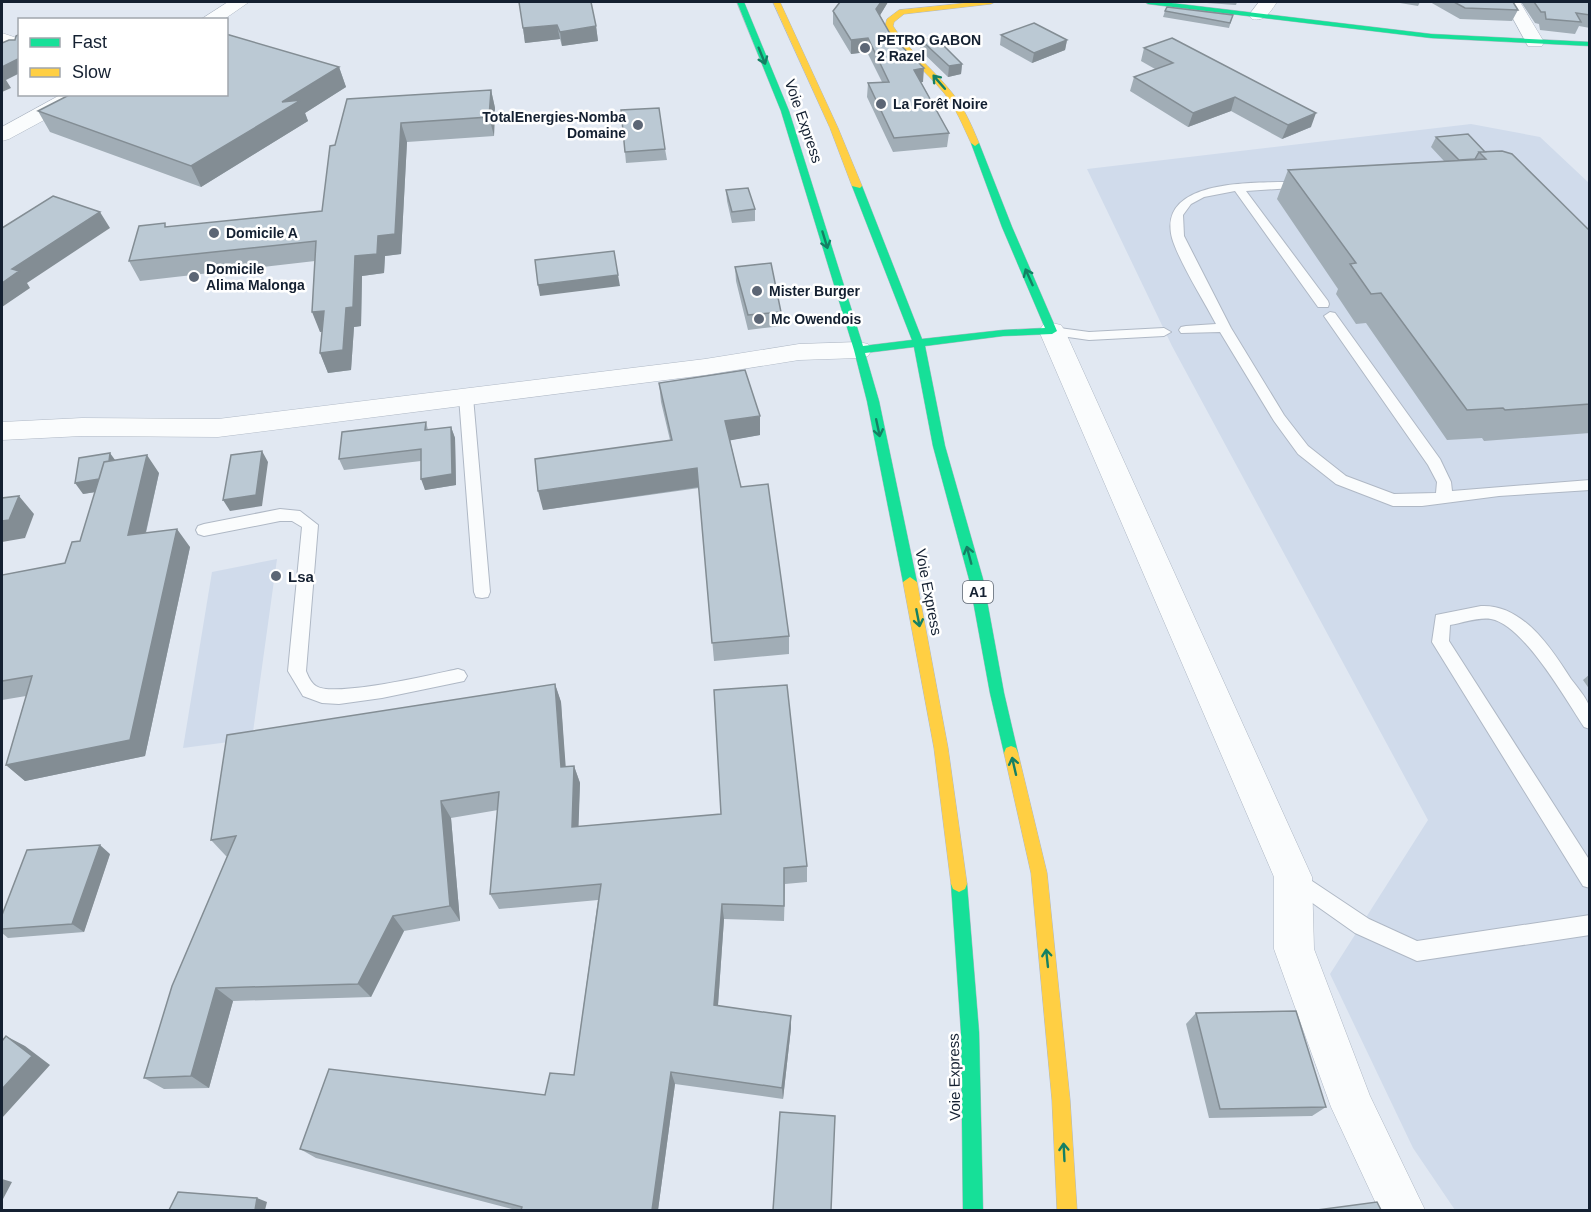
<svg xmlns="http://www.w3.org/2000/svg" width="1591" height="1212" viewBox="0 0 1591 1212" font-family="Arial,sans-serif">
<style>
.built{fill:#d0dbeb}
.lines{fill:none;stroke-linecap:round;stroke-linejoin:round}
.lane-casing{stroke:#afb8c5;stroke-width:2}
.street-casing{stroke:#afb8c5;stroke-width:1}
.fast-casing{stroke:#afb8c5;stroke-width:1}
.slow-casing{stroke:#afb8c5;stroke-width:1}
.lane{fill:#fafcfd;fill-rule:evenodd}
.street{fill:#fafcfd;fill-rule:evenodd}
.fast{fill:#16e098;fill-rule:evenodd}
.slow{fill:#ffcf43;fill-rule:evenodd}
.wall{fill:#a1adb6}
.shaded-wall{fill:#838d94}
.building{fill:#bbc9d4;stroke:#838d94;stroke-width:1.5}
.oneway{stroke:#158064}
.poi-dot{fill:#5c6675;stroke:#fff;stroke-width:2}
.labels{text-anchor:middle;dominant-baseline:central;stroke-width:5;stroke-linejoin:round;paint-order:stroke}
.far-poi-label{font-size:14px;font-weight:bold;fill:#142031;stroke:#fff;text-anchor:start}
.shield{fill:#fff;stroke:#5a636f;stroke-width:1.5}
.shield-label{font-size:14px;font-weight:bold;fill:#142031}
.street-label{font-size:15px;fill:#142031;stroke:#fff}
.poi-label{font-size:15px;font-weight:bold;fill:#142031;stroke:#fff;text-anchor:start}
</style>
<rect width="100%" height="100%" fill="#e1e8f2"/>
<path class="built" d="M1471 124 1540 137 1589 183V1210H1455L1413 1148 1330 974 1428 820 1172 346 1087 169Z
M277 559 252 739 183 748 212 572Z"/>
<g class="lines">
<defs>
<path id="lane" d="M1303 182 1309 185 1307 187 1246 191 1328 301 1329 304 1328 307H1318L1235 191 1204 197 1191 204 1183 215 1184 236 1231 328 1284 415 1308 446 1346 476 1394 494 1436 493 1437 482 1428 465 1324 316 1330 312 1335 313 1440 459 1451 482 1452 491 1590 480V490L1499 496 1422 506H1393L1336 484 1298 454 1274 421 1220 332 1181 333 1179 330 1181 327 1186 326 1216 324C1204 301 1179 262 1172 238 1156 175 1266 183 1303 182Z
M1052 327 1089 332 1164 328 1171 332 1164 336 1089 340 1047 334 1045 331Z
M466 392 473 397 490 592 488 597 482 598 476 597 474 592 459 397Z
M280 509 300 511 318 525 306 671C308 676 311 683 316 686 334 698 434 674 458 669L464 671 467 676 464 681 382 698 339 704 322 703 303 696 288 671 302 527 292 521H280L204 536 198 534 196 530 198 526 204 524Z
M1481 606C1523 604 1551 648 1571 679 1577 687 1586 697 1589 706 1591 712 1590 723 1590 729L1584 727C1566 700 1524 625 1491 619 1478 617 1463 623 1450 625L1449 641 1590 861V888L1583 886 1432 642 1436 615Z
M1294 869 1369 919 1417 941 1590 915V935L1417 961 1355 933 1287 885 1284 878 1287 871Z"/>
<path id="street" d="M228 2H249L223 20H200Z
M1259 2H1277C1270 12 1265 22 1252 19L1249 15Z
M1504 2H1520L1544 42 1542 46H1528Z
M2 33 20 39V50L2 45Z
M62 94H87L85 98 9 139 2 141V127Z
M1052 323 1061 325 1065 331 1312 877 1314 949 1370 1096 1425 1210H1379L1331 1107 1274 949V877L1039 331 1043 325Z
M859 342 868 344 872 350 868 356 859 358 799 360 705 375 218 437 82 436 2 440V422L82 418 218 419 705 359 799 344Z"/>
<path id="fast" d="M737 2H744L789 111 863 346 912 340 852 186 857 183 862 186 922 339 1003 330 1045 328 1002 227 971 143 975 140 979 143 1012 227 1057 331 1052 334 1003 336 925 346 945 446 983 579 1004 693 1018 753 1016 758 1011 760 1006 758 1004 753 990 693 969 579 933 446 914 347 865 353 879 401 917 582 910 587 903 582 867 401 854 350 781 111Z
M1145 2H1163L1431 34 1590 42V46L1431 38 1148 4Z
M959 876 965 879 967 884 979 1032 983 1210H963L961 1032 951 884 953 879Z"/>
<path id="slow" d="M773 2H780L838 128 862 186 860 188 852 186 830 128Z
M975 2H995L991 4 904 14 894 22 893 26C908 50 931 67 949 89 963 105 971 124 979 143L975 146 971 143C963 126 956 108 944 93 925 70 901 52 885 26L887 19 899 10Z
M910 577 917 582 948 748 967 884 965 889 959 892 953 889 951 884 934 748 903 582Z
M1011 746 1016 748 1018 753 1047 873 1070 1100 1077 1210H1057L1052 1100 1031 873 1004 753 1006 748Z"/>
</defs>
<use href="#lane" class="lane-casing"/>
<use href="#street" class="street-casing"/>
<use href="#fast" class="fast-casing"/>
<use href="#slow" class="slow-casing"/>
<use href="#lane" class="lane"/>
<use href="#street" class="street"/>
<use href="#fast" class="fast"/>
<use href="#slow" class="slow"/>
</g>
<path class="wall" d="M840 2H888L880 15 892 37 923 82H921L949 133 947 147 893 152 867 97 868 83 882 82 867 52 851 54 833 24V11Z
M1192 2H1237L1236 5Z
M1394 2H1420L1418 6Z
M1430 2H1513L1518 10 1512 21 1460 19Z
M1521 2H1590V28L1579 26 1575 34 1540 30 1539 24 1535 23Z
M1165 11 1233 15 1229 28 1163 17Z
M596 26 598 41 562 46 560 39 525 43 523 28Z
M1001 35 1067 40 1065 50 1032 63 1000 45Z
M921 40 962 64 961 74 948 77 920 50Z
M1144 48 1311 127 1282 139 1231 111 1188 127 1130 91 1134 77 1155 69 1141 61Z
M339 67 346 87 305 113 308 121 201 187 50 132 38 111Z
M491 90 495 108 494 136 407 142 401 254 385 256 384 273 362 276 361 326 354 327 351 370 328 373 320 353 322 332H320L315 261 140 281 129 261 322 211 335 145Z
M1436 137 1485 152 1590 231V433L1484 441 1482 438 1447 440 1366 323 1356 324 1336 294 1338 289 1277 199 1288 170 1444 161 1431 147Z
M665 149 667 160 626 163 625 152Z
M726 190 755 209V221L732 223 727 201Z
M735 267 781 312 782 326 748 330 736 281Z
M659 383 760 435 730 440 741 487 789 636V654L714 661 699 488 543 510 670 440 661 402Z
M426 422 428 430 451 427 455 438 456 485 425 490 421 461 344 470 339 459Z
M116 460 159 473 146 533 190 547 145 756 25 781 6 765 26 696 2 700V575L65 563 80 541 95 492 83 494Z
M1590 674V690L1583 680Z
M555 684 561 702 565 766H574L580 783 578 826 807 866V882L785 884 784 921 724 919 718 1006 791 1028 783 1099 675 1084 658 1210H516L316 1158 300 1149 545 1095 574 1075 598 900 499 909 490 894 498 810 451 818 460 921 404 931 371 997 233 1001 209 1088 164 1089 144 1078 227 856H226L211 840Z
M110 854 84 932 8 938 2 933V915Z
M1196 1013 1326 1107 1312 1116 1209 1118 1186 1024Z"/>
<path class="shaded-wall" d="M881 2H888L876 22V9Z
M557 25 560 39 525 43 523 28Z
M596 26 598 41 562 46 560 32Z
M868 38 867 52 851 54V40Z
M1067 40 1065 50 1032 63 1034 53Z
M20 58V73L6 80 11 88 2 92V67Z
M962 64 961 74 948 77 949 66Z
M339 67 346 87 305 113 308 121 201 187 191 166 282 102Z
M924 68 923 82 913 83 914 70Z
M491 90 495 108 494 136 489 117Z
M1235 97 1231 111 1188 127 1193 113Z
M1316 113 1311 127 1282 139 1288 125Z
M401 123 407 142 401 254 385 256 384 273 362 276 361 326 354 327 351 370 328 373 320 353 346 308 355 256 378 236Z
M100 212 110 228 27 283 30 288 2 307V283L12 269Z
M618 275 620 286 540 296 538 285Z
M324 311 332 330 320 332 312 312Z
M760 416V435L727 441 725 421Z
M451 427 455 438 456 485 425 490 421 479Z
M262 451 268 462 262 506 230 511 223 500Z
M110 453 118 464 115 489 83 494 75 483Z
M147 455 159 473 141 553 128 535Z
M697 468 699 487 543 510 538 491Z
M19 496 34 514 25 538 2 542V521Z
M177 529 190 547 145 756 25 781 6 765Z
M555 684 561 702 567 784 561 767Z
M574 766 580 783 578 843 572 827Z
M441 801 451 818 460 921 450 906Z
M100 845 110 854 84 932 72 924Z
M722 904 724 919 717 1018 714 1005Z
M393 916 404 931 371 997 358 984Z
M216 988 233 1001 209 1088 191 1076Z
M791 1016V1028L783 1099 782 1088Z
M6 1036 25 1046 50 1065 2 1118V1089Z
M671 1072 675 1084 658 1210H652Z
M2 1179 12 1182 2 1201Z
M257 1198 267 1202 265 1210H255Z"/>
<path class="building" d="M519 2H591L596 26 560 32 557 25 523 28Z
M840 2H881L876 9 892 37 924 68 914 70 949 133 894 138 868 83 889 82 868 38 851 40 833 11Z
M1454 2H1513L1518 10 1465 8Z
M1534 2H1590V15L1576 13 1581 22 1546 19 1545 12H1541Z
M1167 7 1233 15 1230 23 1165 11Z
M1034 23 1067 40 1034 53 1001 35Z
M20 34V58L2 67V43L9 40H15L16 36Z
M226 34 339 67 282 102 301 100 191 166 38 111 71 94H226Z
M935 37 962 64 949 66 921 40Z
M1172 38 1316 113 1288 125 1235 97 1193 113 1134 77 1173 63 1144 48Z
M491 90 489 117 401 123 395 234 378 236 377 254 355 256 353 307 346 308 343 350 320 353 324 311 312 312 316 241 129 261 139 226 165 223V227L322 211 330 146 335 145 347 99Z
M659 108 665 149 625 152 621 110Z
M1468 134 1485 152H1479L1475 159 1459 160 1436 137Z
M1502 151 1512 154 1590 231V404L1505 410 1503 408 1467 410 1381 293 1371 294 1350 264 1356 263 1288 170 1486 159 1479 152Z
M748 188 755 209 732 212 726 190Z
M53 196 100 212 12 269 19 271 2 283V228Z
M614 251 618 275 538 285 535 260Z
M771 263 781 312 748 315 735 267Z
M745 370 760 416 725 421 741 487 768 484 789 636 712 643 697 468 538 491 535 459 672 440 659 383Z
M426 422 425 430 451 427 452 474 421 479V449L339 459 342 432Z
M262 451 256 495 223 500 231 455Z
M110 453 109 461 104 462 99 479 75 483 79 458Z
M147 455 128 535 177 529 130 740 6 765 32 676 2 681V575L65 563 72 542 80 541 104 462Z
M19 496 9 520 2 521V498Z
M555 684 561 767 574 766 572 827 721 814 714 690 787 685 807 866 784 868V906L722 904 714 1005 791 1016 782 1088 671 1072 652 1210H521L522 1207 300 1149 329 1069 545 1095 550 1073 574 1075 601 884 490 894 499 792 441 801 450 906 393 916 358 984 216 988 191 1076 144 1078 172 986 236 836 211 840 227 735Z
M100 845 72 924 2 929V915L27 850Z
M1296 1011 1326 1107 1220 1109 1196 1013Z
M6 1036 32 1056 2 1089V1041Z
M780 1112 835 1116 831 1210H773Z
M178 1192 257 1198 255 1210H169Z
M1377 1202 1381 1210H1317Z"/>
<defs><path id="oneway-shaft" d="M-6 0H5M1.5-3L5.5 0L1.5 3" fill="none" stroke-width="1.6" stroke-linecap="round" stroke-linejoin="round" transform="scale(1.5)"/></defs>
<g class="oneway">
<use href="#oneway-shaft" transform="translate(762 56) rotate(68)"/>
<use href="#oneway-shaft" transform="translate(939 82) rotate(-131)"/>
<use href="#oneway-shaft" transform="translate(825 240) rotate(73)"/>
<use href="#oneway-shaft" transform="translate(1029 277) rotate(-114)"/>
<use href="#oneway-shaft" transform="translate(878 428) rotate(78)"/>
<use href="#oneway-shaft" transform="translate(969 555) rotate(-105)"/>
<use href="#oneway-shaft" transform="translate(918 618) rotate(79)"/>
<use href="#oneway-shaft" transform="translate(1014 766) rotate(-103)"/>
<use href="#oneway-shaft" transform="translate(1047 958) rotate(-96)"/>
<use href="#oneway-shaft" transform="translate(1064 1152) rotate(-93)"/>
</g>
<g class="poi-dot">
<circle cx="865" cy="48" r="6"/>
<circle cx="881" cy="104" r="6"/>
<circle cx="638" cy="125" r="6"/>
<circle cx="214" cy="233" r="6"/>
<circle cx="194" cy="277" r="6"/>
<circle cx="757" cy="291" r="6"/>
<circle cx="759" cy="319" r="6"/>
<circle cx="276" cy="576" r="6"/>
</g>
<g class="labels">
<g class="far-poi-label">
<text x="877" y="40">PETRO GABON<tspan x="877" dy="16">2 Razel</tspan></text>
<text x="893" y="104">La Forêt Noire</text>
<text x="626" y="117" text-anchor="end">TotalEnergies-Nomba<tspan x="626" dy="16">Domaine</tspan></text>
<text x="226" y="233">Domicile A</text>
<text x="206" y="269">Domicile<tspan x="206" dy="16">Alima Malonga</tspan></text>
<text x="769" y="291">Mister Burger</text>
<text x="771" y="319">Mc Owendois</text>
</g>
<rect class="shield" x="963" y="581" width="30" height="22" rx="4.5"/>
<g class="shield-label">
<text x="978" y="592">A1</text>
</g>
<g class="street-label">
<text transform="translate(804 121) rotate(71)">Voie Express</text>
<text transform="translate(929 592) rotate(79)">Voie Express</text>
<text transform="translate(954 1077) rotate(-91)">Voie Express</text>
</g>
<g class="poi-label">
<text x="288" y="576">Lsa</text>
</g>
</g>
<rect width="1591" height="1212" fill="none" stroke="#142031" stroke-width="6"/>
<rect x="18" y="18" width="210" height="78" fill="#ffffff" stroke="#a1a6ad" stroke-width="1.5"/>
<rect x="30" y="38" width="30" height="9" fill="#16e098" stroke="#a1a6ad" stroke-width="1.5"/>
<text x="72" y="48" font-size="18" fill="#142031">Fast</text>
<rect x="30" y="68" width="30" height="9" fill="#ffcf43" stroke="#a1a6ad" stroke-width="1.5"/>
<text x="72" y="78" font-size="18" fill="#142031">Slow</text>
</svg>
